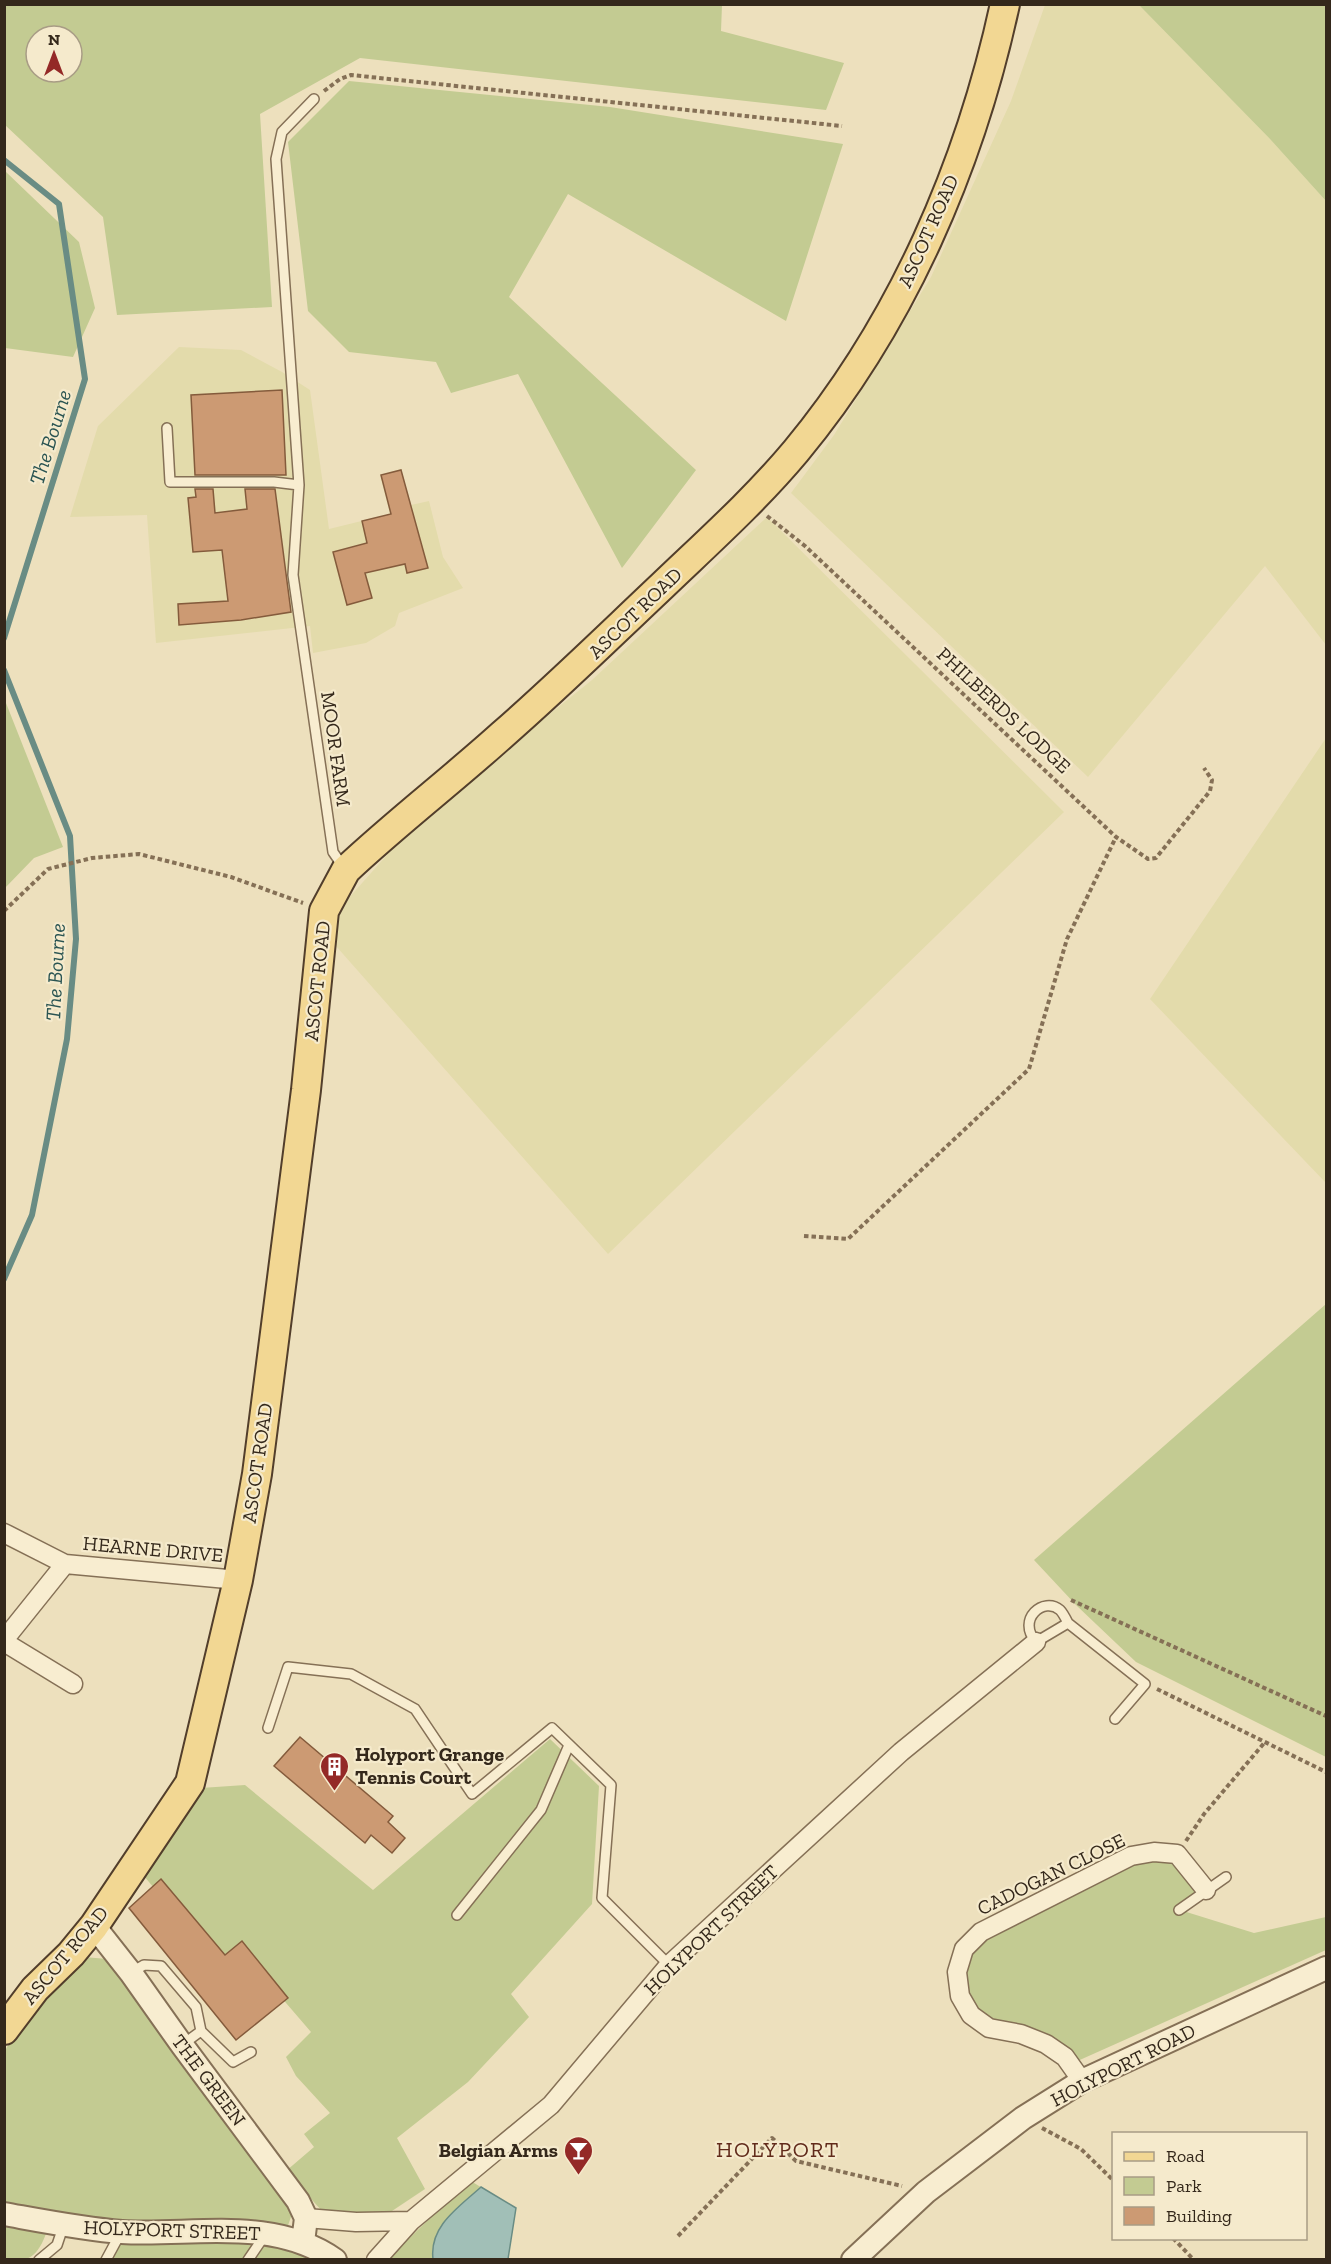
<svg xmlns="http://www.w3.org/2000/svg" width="1331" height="2264" viewBox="0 0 1331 2264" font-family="'Zilla Slab',serif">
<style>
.farmland{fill:#e3dbab}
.green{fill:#c3cb92;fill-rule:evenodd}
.water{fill:#a1bfb7;stroke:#698c84;stroke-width:1.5}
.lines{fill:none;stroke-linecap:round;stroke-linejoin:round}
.stream{stroke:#698c84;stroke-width:6}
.building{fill:#cc9a73;stroke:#845b3c;stroke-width:1.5}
.service-casing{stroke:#857056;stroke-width:12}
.minor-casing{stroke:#857056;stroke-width:21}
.tertiary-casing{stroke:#857056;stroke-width:26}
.primary-casing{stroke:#523e2b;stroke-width:32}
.path{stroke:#857056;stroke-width:4;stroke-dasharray:4.5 3;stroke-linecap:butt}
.service{stroke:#f8edd0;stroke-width:9}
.minor{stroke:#f8edd0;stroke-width:18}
.tertiary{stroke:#f8edd0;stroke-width:22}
.primary{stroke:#f2d793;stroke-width:28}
.labels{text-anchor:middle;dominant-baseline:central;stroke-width:4.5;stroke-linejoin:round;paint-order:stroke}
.street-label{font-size:20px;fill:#34281b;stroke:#f5eacc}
.poi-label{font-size:20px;font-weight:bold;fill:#34281b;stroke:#f5eacc;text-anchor:start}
.water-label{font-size:21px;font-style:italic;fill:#2a5452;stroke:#f5eacc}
.quarter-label{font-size:22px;letter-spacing:1.5px;fill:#612b1b;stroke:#f5eacc}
</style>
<rect width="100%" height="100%" fill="#ede0bd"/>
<path class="farmland" d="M1045 5H1139L1270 139 1326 201V645L1265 566 1088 777 791 493 834 435 931 277 1011 101Z
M179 347 241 350 282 372 310 390 329 529 390 514 380 475 401 469 411 505 429 501 443 557 463 588 399 613 395 626 366 643 313 653 310 626 156 643 147 515 70 517 98 426Z
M767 517 1064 812 608 1254 328 937 347 900 418 820 592 680Z
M1326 738V1183L1150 999Z"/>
<path class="green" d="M4 5H722L721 31 844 63 826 110 360 58 260 114 272 307 117 315 103 217 5 125ZM36 36H72V72H36Z
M1139 5H1326V201L1270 139Z
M349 81 610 107 843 144 786 321 568 194 509 297 696 470 622 568 518 374 451 393 436 362 349 352 308 311 288 142Z
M5 171 79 242 95 308 73 357 5 348Z
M4 698 63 847 34 858 5 888Z
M1326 1304V1757L1136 1662 1076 1605 1034 1560Z
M550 1739 599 1786 592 1904 511 1994 529 2017 468 2082 397 2138 425 2189 389 2213 322 2211 286 2171 314 2147 304 2134 330 2113 296 2076 286 2057 311 2032 237 1946 216 1963 144 1876 201 1788 245 1785 373 1890Z
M1177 1854 1206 1890 1180 1910 1254 1933 1326 1917V1950L1073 2063 971 2015 960 1996 964 1949 1131 1856Z
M83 1957 108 1959 294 2208 281 2246 310 2259H111L132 2223 52 2214C48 2227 42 2256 25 2259 19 2261 11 2259 5 2259L4 2053 13 2035Z
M469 2180 516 2208 508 2259 387 2260Z"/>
<path class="water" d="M481 2187 516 2208 508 2259H433C429 2226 459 2207 481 2187Z"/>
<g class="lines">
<path class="stream" d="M4 160 59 204 85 379 4 638
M4 670 70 836 76 939 67 1039 32 1215 4 1279"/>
</g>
<path class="building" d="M282 390 286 475H195L191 395Z
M401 470 428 568 407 573 405 564 365 573 372 598 347 605 333 552 367 543 362 521 391 514 381 475Z
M195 489H213L215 513 247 509 245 489H275L291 612 241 620 179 625 178 604 228 601 222 550 193 552 188 498 196 497Z
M300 1737 393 1816 388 1822 405 1838 392 1853 371 1835 365 1843 274 1766Z
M161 1879 225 1955 242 1941 288 1998 236 2040 129 1908Z"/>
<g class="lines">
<defs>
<path id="service" d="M314 99 282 132 276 159 299 485 293 575 333 852 344 868
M167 428 170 482H274L299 485
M1068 1623 1036 1642C1016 1619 1044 1596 1060 1610 1063 1613 1066 1619 1068 1623L1145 1684 1115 1719
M268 1728 288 1667 351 1674 415 1709 472 1794 552 1728 611 1785 602 1898 669 1965
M1179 1910 1226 1877
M457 1915 541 1810 569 1745
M132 1972 144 1965 161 1966 196 2007 201 2031 182 2045
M201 2031 233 2062 251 2052
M39 2260 57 2245 64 2224
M106 2260 120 2234
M248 2260 265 2235"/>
<path id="minor" d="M4 1533 65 1564 238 1580
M4 1640 65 1564
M4 1642 73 1684
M1082 2081 1065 2057 1046 2044 1021 2034 989 2028 971 2015 960 1996 957 1972 964 1949 981 1932 1131 1856 1154 1852 1177 1854 1206 1890
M306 2218 356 2222 411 2221
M376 2260 411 2221 551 2105 669 1965 901 1752 1036 1642"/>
<path id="tertiary" d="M94 1926 131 1973 182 2045 298 2201 306 2218 303 2242
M4 2214C43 2221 83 2229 122 2232 193 2236 273 2216 335 2260
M853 2260 926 2192 1023 2118 1082 2081 1326 1968"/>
<path id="primary" d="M4 2030 35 1989 71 1954 94 1926 190 1783 238 1580 257 1474 306 1090 324 911 346 870C396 823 451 781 502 735 557 687 609 636 662 586 708 542 755 500 796 451 902 323 970 166 1005 4"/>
</defs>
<use href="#service" class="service-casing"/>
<use href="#minor" class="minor-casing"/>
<use href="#tertiary" class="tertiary-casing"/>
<use href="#primary" class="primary-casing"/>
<path class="path" d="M324 91 340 79 351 75 842 126
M767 516 805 546 1116 837 1148 859 1156 858 1210 791 1212 780 1204 768
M4 911 48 869 92 858 139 854 231 877 303 903
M804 1236 848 1239 1029 1069 1067 939 1116 837
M1071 1600 1326 1716
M1157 1689 1326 1772
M1186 1841 1204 1814 1265 1742
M1042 2128 1081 2149 1114 2181
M678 2236 772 2138 796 2161 902 2186
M1173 2238 1194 2260"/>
<use href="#service" class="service"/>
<use href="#minor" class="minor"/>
<use href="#tertiary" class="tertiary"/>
<use href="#primary" class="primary"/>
</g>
<defs>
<symbol id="building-pin" viewBox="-11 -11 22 30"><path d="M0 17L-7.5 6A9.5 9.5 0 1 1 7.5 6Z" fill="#942927" stroke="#f5eacc"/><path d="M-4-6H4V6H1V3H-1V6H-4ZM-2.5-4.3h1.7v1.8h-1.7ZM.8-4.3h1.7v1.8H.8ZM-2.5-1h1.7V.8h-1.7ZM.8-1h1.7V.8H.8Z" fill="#fff"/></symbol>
<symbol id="bar-pin" viewBox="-11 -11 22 30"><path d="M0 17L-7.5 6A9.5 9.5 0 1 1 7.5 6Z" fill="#942927" stroke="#f5eacc"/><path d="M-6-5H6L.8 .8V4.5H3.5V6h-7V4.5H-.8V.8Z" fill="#fff"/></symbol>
</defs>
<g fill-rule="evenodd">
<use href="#building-pin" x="318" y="1750" width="33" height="45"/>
<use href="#bar-pin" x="562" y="2134" width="33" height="45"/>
</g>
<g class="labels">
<g class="street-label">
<text transform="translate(928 231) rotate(-66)">ASCOT ROAD</text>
<text transform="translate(635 613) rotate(-44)">ASCOT ROAD</text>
<text transform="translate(1004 710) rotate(43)">PHILBERDS LODGE</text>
<text transform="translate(336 749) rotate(82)">MOOR FARM</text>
<text transform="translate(317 981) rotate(-84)">ASCOT ROAD</text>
<text transform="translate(257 1463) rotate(-82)">ASCOT ROAD</text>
<text transform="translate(153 1549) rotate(5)">HEARNE DRIVE</text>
<text transform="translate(1051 1874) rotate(-26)">CADOGAN CLOSE</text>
<text transform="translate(711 1930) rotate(-44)">HOLYPORT STREET</text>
<text transform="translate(65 1955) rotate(-50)">ASCOT ROAD</text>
<text transform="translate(1123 2065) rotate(-27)">HOLYPORT ROAD</text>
<text transform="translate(209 2080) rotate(53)">THE GREEN</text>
<text transform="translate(172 2230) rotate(2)">HOLYPORT STREET</text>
</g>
<g class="poi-label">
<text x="355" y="1754">Holyport Grange<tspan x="355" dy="23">Tennis Court</tspan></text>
<text x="558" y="2150" text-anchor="end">Belgian Arms</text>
</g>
<g class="water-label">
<text transform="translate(50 437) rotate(-73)">The Bourne</text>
<text transform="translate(55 972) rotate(-87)">The Bourne</text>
</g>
<g class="quarter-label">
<text x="778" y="2149">HOLYPORT</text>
</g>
</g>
<rect width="1331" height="2264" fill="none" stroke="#34281b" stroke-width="12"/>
<rect x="1112" y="2132" width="195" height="108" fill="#f5eacc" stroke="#a89c85" stroke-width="1.5"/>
<rect x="1124" y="2152" width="30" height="9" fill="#f2d793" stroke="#a89c85" stroke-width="1.5"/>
<text x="1166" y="2162" font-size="18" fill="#34281b">Road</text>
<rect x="1124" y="2177" width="30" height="18" fill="#c3cb92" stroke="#a89c85" stroke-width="1.5"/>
<text x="1166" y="2192" font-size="18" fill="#34281b">Park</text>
<rect x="1124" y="2207" width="30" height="18" fill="#cc9a73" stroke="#a89c85" stroke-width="1.5"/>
<text x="1166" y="2222" font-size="18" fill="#34281b">Building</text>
<g transform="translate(54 54)"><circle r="28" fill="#f5eacc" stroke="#a89c85" stroke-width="1.5"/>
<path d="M0-4.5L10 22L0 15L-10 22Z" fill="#942927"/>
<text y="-9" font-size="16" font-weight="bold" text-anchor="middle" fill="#34281b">N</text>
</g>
</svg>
